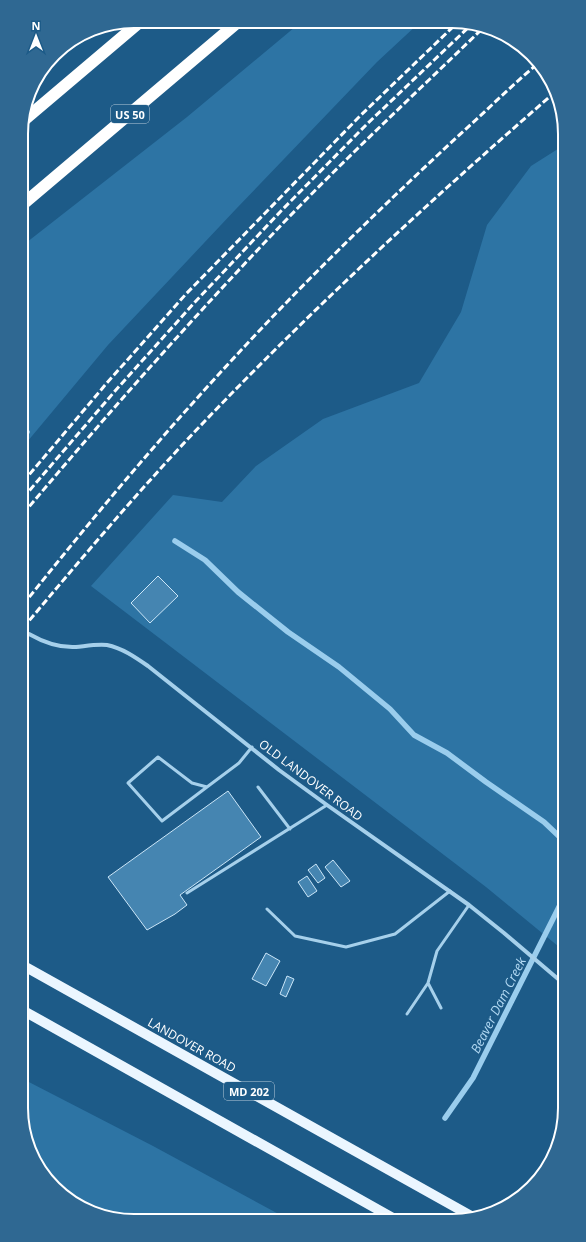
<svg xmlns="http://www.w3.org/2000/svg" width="586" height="1242" viewBox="0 0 586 1242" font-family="'Open Sans',sans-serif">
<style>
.green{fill:#2d74a4}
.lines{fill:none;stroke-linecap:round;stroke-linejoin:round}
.stream{stroke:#9acded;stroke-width:5.5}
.building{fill:#4585b1;stroke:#cbe6f8}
.minor-tunnel{stroke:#3f749a;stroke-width:4;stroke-dasharray:4 2;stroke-linecap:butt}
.service{stroke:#a6d0eb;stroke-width:3}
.minor{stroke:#a6d0eb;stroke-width:4}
.primary{stroke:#ebf6ff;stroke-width:10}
.motorway{stroke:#fff;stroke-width:12}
.rail{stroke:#fff;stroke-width:3;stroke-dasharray:7 3;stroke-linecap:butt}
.labels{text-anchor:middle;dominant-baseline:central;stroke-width:4;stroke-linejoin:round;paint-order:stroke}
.shield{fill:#1d5b88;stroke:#bbcedb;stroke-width:1}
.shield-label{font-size:11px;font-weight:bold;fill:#fff}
.street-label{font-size:12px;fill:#fff;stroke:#1d5b88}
.water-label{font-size:13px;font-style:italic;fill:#b2d9f3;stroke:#1d5b88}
.rim{fill:none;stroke:#fff;stroke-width:2}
</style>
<rect width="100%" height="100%" fill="#1d5b88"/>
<path class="green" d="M301 22 419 23 377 62 236 209 108 345 22 448V246L187 117Z
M561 147 564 951 486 887 91 586 173 495 222 502 256 466 323 419 419 383 461 312 487 225 531 166Z
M25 1080 153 1146 286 1218 112 1219 59 1193 25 1137Z"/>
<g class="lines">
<path class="stream" d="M22 429 27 432
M175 541 205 560 238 592 288 632 339 667 390 709 414 735 447 753 486 782 544 822 564 841
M445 1118 473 1078 564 897"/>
</g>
<path class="building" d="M158 576 178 596 150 623 131 603Z
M24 763 28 766 24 771Z
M228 791 261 837 180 895 187 905 175 914 147 930 108 877Z
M333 860 350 881 341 887 325 867Z
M316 864 325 878 318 883 308 870Z
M307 876 317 891 308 897 298 882Z
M266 953 280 961 266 986 252 979Z
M287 976 294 979 286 997 280 994Z"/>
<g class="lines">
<path class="minor-tunnel" d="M23 630 29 634"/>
<path class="service" d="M207 787 162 821 128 783 158 757 192 783 207 787 239 763 252 747
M258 787 290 829
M187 893 327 805
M267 909 295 936 346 947 395 934 450 891
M441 1008 428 983 437 951 469 905
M407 1014 428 983"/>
<path class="minor" d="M29 634C43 642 59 648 76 647 86 646 96 644 107 645 122 648 135 657 148 666L279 770 327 805 469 905 504 933 564 984"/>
<path class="primary" d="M24 966 473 1217
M24 1011 393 1218"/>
<path class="motorway" d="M23 121 141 21
M22 205 238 22"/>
<path class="rail" d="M23 482 106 384 186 294 360 116 457 23
M23 498 115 391 195 302 281 211 367 124 473 23
M23 514C108 413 196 314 288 218 351 153 418 91 483 28
M23 605C94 516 167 429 245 346 312 274 384 205 456 138 483 114 509 88 536 65
M23 628C76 565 129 502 185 442 301 319 426 204 554 93"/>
</g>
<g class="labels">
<g class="shield">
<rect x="111" y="105" width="38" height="18" rx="3"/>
<rect x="224" y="1082" width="50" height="18" rx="3"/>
</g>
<g class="shield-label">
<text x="130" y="114">US 50</text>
<text x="249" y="1091">MD 202</text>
</g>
<g class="street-label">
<text transform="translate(311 780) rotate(37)">OLD LANDOVER ROAD</text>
<text transform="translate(192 1045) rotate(29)">LANDOVER ROAD</text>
</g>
<g class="water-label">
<text transform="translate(498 1005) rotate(-63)">Beaver Dam Creek</text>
</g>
</g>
<path d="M0 0H586V1242H0ZM134 28H452A106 106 0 0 1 558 134V1108A106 106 0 0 1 452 1214H134A106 106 0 0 1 28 1108V134A106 106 0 0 1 134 28Z" fill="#2f6892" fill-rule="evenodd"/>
<path class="rim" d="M134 28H452A106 106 0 0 1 558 134V1108A106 106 0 0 1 452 1214H134A106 106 0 0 1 28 1108V134A106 106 0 0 1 134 28Z"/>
<g transform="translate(36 36)" stroke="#1d5b88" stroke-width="3" paint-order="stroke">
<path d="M0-3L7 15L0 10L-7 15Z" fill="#ffffff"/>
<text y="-6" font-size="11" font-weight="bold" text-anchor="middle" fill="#ffffff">N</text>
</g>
</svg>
